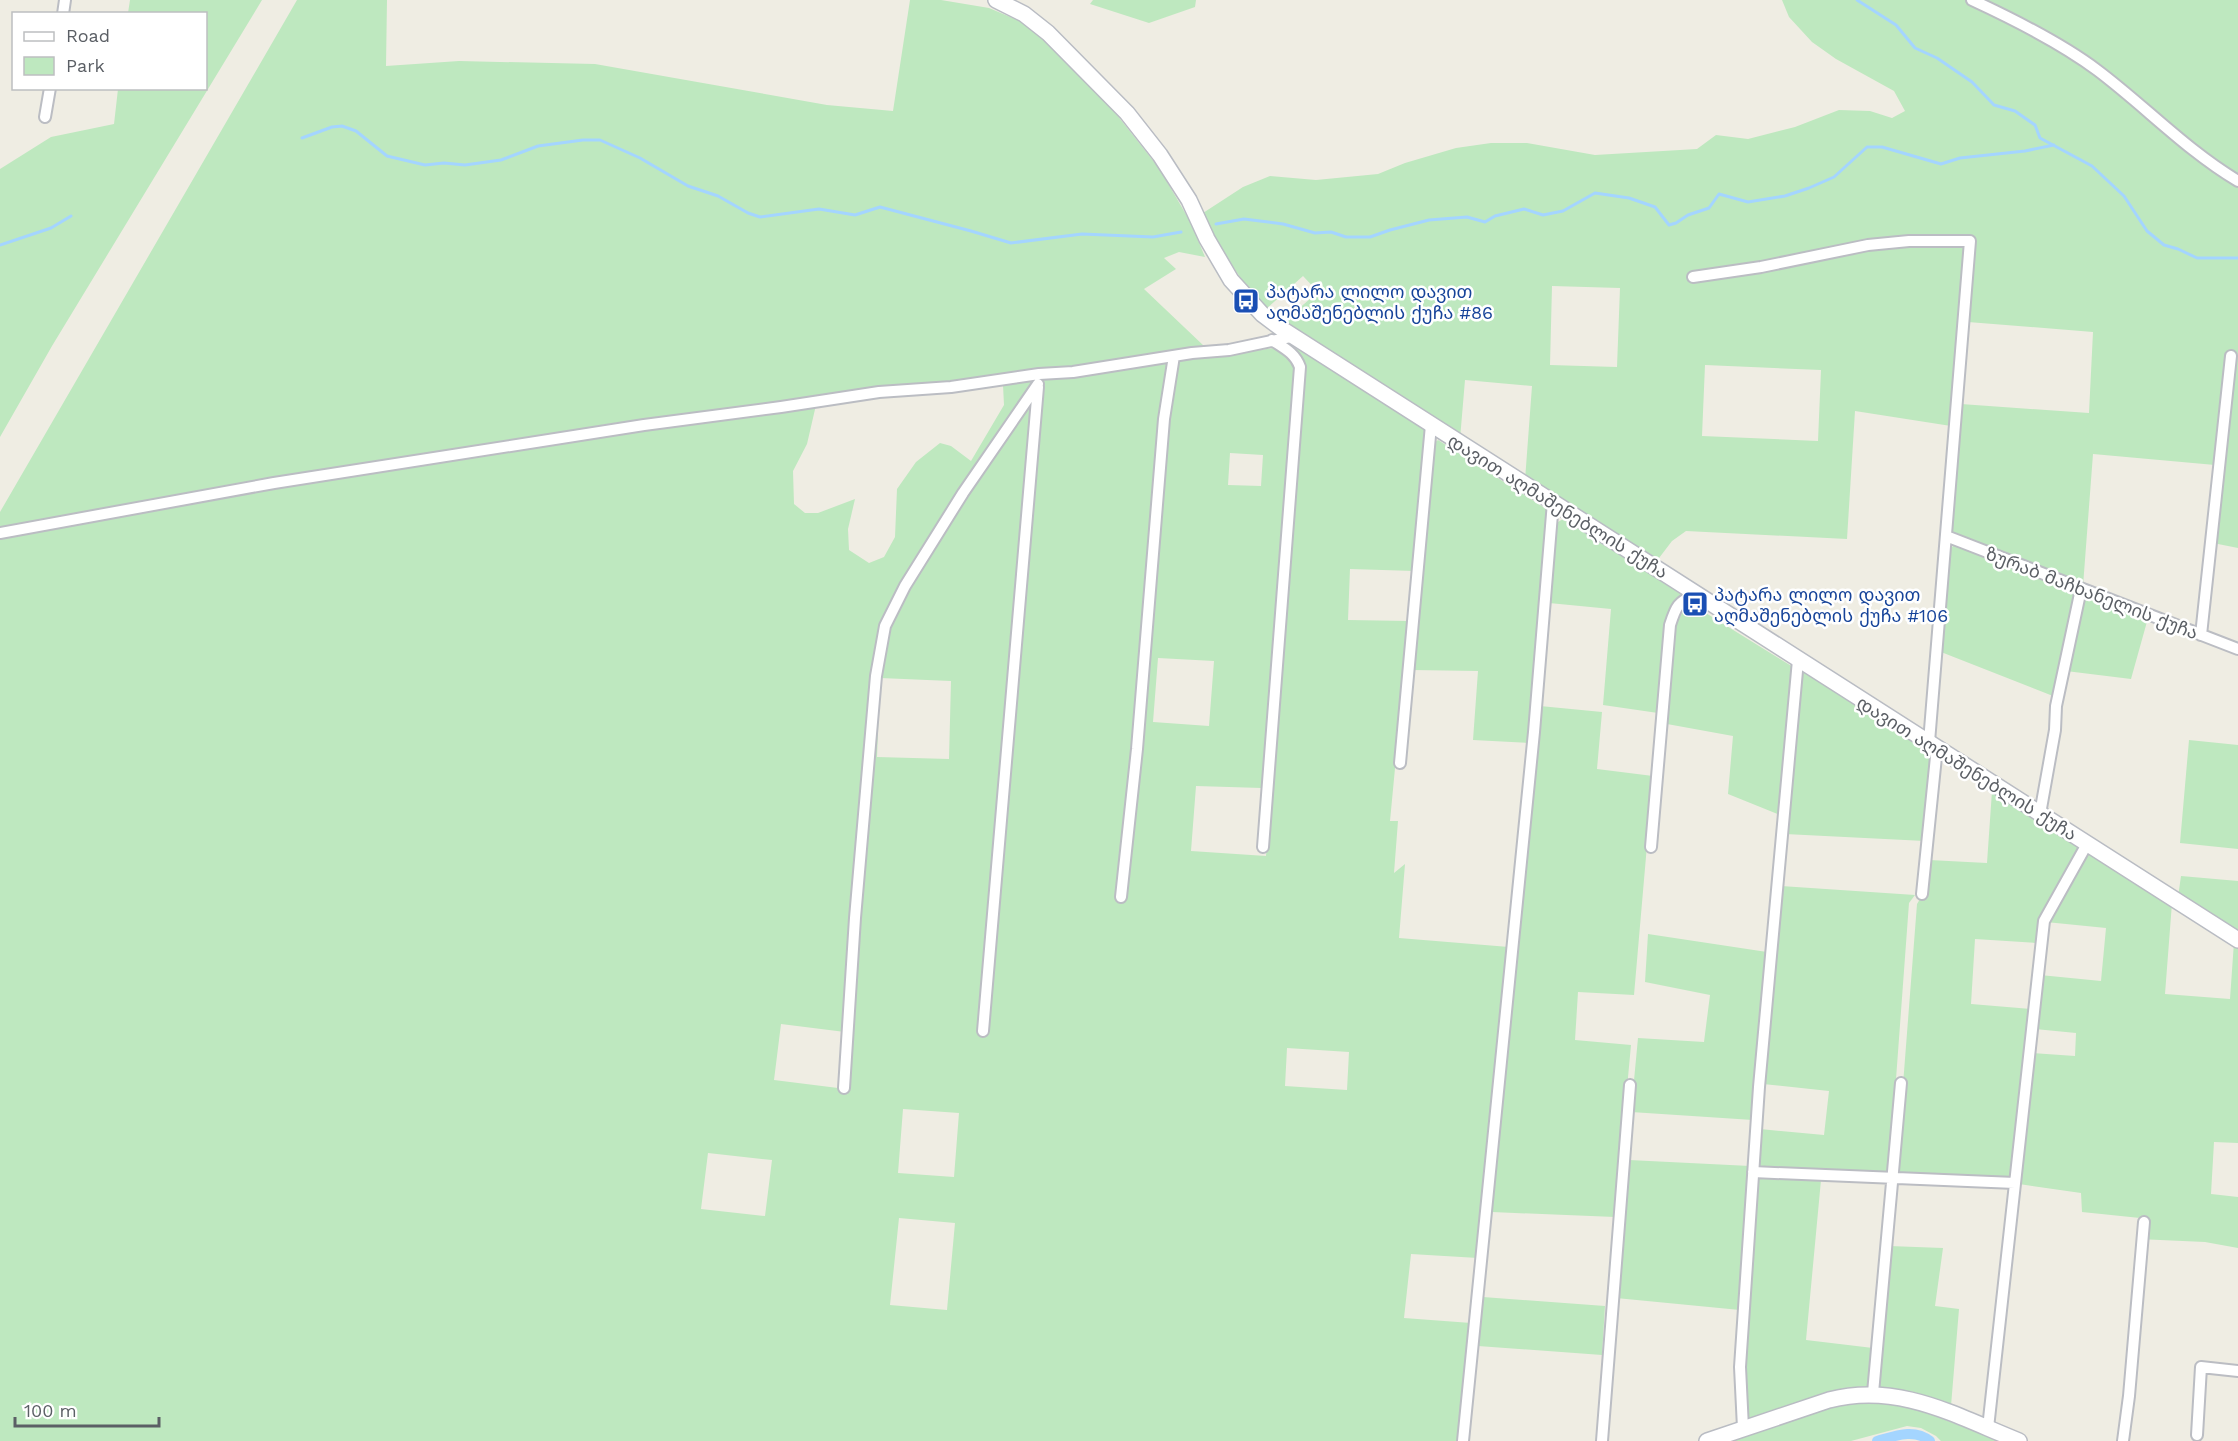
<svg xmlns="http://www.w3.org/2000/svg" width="2238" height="1441" viewBox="0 0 2238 1441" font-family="'Work Sans','Noto Sans Georgian',sans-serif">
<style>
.green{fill:#bee8bf;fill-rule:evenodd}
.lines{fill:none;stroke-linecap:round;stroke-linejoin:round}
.stream{stroke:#a4d5ff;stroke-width:3}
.canal{stroke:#a4d5ff;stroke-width:10}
.street-casing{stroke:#bbbdc3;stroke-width:14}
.secondary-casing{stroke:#b9bcc3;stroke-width:18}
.street{stroke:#fff;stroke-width:10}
.secondary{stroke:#fff;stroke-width:15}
.labels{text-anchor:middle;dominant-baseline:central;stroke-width:5;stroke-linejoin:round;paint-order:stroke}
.transit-label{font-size:18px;fill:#164399;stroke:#fff;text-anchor:start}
.street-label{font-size:18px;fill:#5b5f65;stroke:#fff}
</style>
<rect width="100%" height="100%" fill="#efede3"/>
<path class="green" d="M130 0H262L52 346 0 437V169L51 137 114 124 118 89 206 88V14L128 13Z
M297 0H387L386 66 459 61 595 64 827 105 893 111 910 0H941L989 8 1027 24 1057 50 1102 96 1159 168 1191 223 1205 257 1179 252 1164 258 1176 269 1144 289 1204 346 1144 361 1004 375 614 423 338 469 270 478 155 502 0 528V512Z
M1093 0H1196L1195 7 1149 23 1090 4Z
M1782 0H2238V548L2213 543 2234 351 2229 350 2215 465 2093 454 2083 586 1942 528 1951 426 1855 411 1847 539 1686 531 1672 541 1656 562 1525 480 1532 386 1465 380 1460 439 1282 323 1318 292 1303 276 1265 310C1240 281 1220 247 1203 213L1243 187 1270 176 1316 180 1378 174 1405 163 1456 148 1491 143H1527L1595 155 1697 149 1716 135 1748 139 1795 127 1839 110 1870 111 1892 118 1905 111 1894 91 1836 59 1812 42 1789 17ZM1552 286 1620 288 1617 367 1550 365ZM1968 322 2093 332 2089 413 1961 404ZM1705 365 1821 370 1818 441 1702 436Z
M1273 348H1279L1297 366 1262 788 1196 786 1191 851 1266 856 1305 367 1296 348 1427 431 1415 571 1350 569 1348 620 1409 621 1390 821H1398L1394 873 1405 864 1399 938 1509 947 1478 1258 1411 1254 1404 1318 1471 1323 1458 1441H0V536C271 486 543 440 816 405L807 444 793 471 794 504 805 513H818L855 499 848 529 849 550 869 563 884 557 895 537 897 489 916 462 940 443 951 446 971 461 1004 405 1003 385ZM1230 453 1263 455 1261 486 1228 485ZM1158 658 1214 661 1209 726 1153 722ZM880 678 951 681 949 759 877 757ZM781 1024 845 1032 838 1088 774 1080ZM1287 1048 1349 1052 1347 1090 1285 1086ZM903 1109 959 1113 954 1177 898 1173ZM708 1153 772 1160 765 1216 701 1209ZM899 1218 955 1223 947 1310 890 1305Z
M1438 440 1548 510 1530 743 1473 740 1478 671 1412 670 1433 444Z
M1563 519 1681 594 1670 609 1664 625 1658 713 1603 705 1611 609 1549 603 1555 529 1558 522Z
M1955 545 2074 590 2076 595 2053 696 1941 652 1950 548Z
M2084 595 2148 618 2131 679 2066 671Z
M1688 602 1793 667 1780 815 1728 794 1733 736 1667 724 1674 628Z
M1800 667 1934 754 1925 841 1785 834Z
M1540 706 1602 712 1597 769 1653 776 1634 995 1578 992 1575 1040 1631 1045 1615 1217 1492 1212Z
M2189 740 2238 745V849L2180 843Z
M1992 791 2081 847 2037 943 1975 939 1971 1004 2031 1009 2011 1180 1896 1175 1917 904 1925 891 1929 860 1987 863Z
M2087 850 2172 903 2165 994 2230 999 2234 942 2238 945V1143L2214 1142 2211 1194 2238 1197V1248L2205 1242 2138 1239 2140 1218 2082 1212 2081 1193 2019 1184 2032 1053 2075 1056 2076 1033 2035 1029 2040 975 2101 981 2106 928 2046 922Z
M2181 876 2238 881V935L2178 897Z
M1781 886 1915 895 1909 903 1889 1174 1758 1168 1760 1129 1824 1135 1829 1091 1763 1084Z
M1648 934 1767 952 1753 1120 1631 1112 1638 1038 1704 1042 1710 995 1645 982Z
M1629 1160 1750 1166 1740 1310 1616 1298Z
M1757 1176 1821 1180 1806 1340 1873 1348 1869 1386 1844 1388 1747 1422 1745 1366Z
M1889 1246 1943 1248 1935 1306 1959 1309 1951 1406 1914 1392 1877 1388Z
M1483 1297 1605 1306 1602 1355 1478 1346Z
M1859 1403H1887L1911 1407 2001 1441H1941L1936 1436 1921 1428 1907 1426 1851 1441H1729L1830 1408Z"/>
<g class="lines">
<path class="stream" d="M1857 0 1896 25 1915 48 1937 58 1972 82 1994 105 2015 111 2035 125 2040 138 2092 166 2124 196 2147 231 2164 245 2178 249 2197 258H2238
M302 138 332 127 342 126 356 131 387 156 425 165 444 163 465 165 501 160 538 146 583 140H600L640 158 688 186 718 196 748 213 760 217 819 209 855 215 880 207 971 231 1011 243 1082 234 1153 237 1181 232
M1216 224 1244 219 1283 224 1315 233 1331 232 1346 237H1370L1390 230 1429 220 1467 217 1485 222 1495 216 1524 209 1543 215 1563 211 1595 193 1629 198 1655 207 1669 225 1676 223 1688 215 1709 208 1719 194 1748 202 1785 196 1809 188 1834 177 1867 147H1882L1941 164 1960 158 2025 151 2054 145
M0 245 51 228 71 216"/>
<path class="canal" d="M1877 1441C1895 1436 1914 1428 1930 1441"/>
<defs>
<path id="street" d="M1972 0C2013 19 2061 43 2097 70 2145 106 2186 150 2238 181
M63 14 65 0
M45 117 50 88
M1693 277 1761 267 1868 245 1909 241H1970L1929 742
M0 533 274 483 644 425 781 407 879 392 951 387 1039 374 1073 372 1192 353 1229 350 1295 336
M1946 536 2238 649
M2201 635 2231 356
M1400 763 1431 425
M2040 814 2055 730 2056 706 2081 589
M1263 847 1300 367C1295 353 1284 348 1272 340
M1651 847 1670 625C1676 606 1678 602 1696 594
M1922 894 1937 747
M1121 897 1137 749 1164 419 1174 356
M983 1031 1038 387
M844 1088 855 918 876 676 885 626 905 586 963 493 1038 384
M1753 1172 2015 1183
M1873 1393 1901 1083
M1743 1428 1740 1367 1759 1087 1798 660
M1988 1428 2044 921 2087 844
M2197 1435 2201 1367 2238 1371
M1463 1441 1534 732 1553 502
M1602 1441 1630 1085
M2123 1441 2129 1396 2144 1222"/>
<path id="secondary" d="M996 0 1024 14 1048 33 1127 113 1160 155 1189 200 1207 239 1231 280 1262 314 1282 329 2238 940
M1707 1441 1829 1400C1899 1382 1956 1416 2019 1441"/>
</defs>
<use href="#street" class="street-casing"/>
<use href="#secondary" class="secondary-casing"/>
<use href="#street" class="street"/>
<use href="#secondary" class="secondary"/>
</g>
<defs>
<symbol id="bus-square" viewBox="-11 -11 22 22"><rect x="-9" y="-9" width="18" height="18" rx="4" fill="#1a4fb4" stroke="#fff"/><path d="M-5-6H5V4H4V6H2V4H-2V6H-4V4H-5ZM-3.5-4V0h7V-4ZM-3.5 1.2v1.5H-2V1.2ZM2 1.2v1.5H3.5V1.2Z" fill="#fff"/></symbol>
</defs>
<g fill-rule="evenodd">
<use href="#bus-square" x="1231" y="286" width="30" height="30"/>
<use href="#bus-square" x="1680" y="589" width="30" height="30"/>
</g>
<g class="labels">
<g class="transit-label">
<text x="1266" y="291">პატარა ლილო დავით<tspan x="1266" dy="21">აღმაშენებლის ქუჩა #86</tspan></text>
<text x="1714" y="594">პატარა ლილო დავით<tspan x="1714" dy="21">აღმაშენებლის ქუჩა #106</tspan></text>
</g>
<g class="street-label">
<text transform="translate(1558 506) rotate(32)">დავით აღმაშენებლის ქუჩა</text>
<text transform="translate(2092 593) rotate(21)">ზურაბ მაჩხანელის ქუჩა</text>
<text transform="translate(1967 768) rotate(32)">დავით აღმაშენებლის ქუჩა</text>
</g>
</g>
<rect x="12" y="12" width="195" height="78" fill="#ffffff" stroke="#bdbfc1" stroke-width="1.5"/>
<rect x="24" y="32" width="30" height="9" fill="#ffffff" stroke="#bdbfc1" stroke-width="1.5"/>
<text x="66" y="42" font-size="18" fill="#5b5f65">Road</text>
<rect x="24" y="57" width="30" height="18" fill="#bee8bf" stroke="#bdbfc1" stroke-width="1.5"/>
<text x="66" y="72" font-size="18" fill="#5b5f65">Park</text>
<path d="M15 1417v9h144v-9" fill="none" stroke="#5b5f65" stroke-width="3"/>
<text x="24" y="1417" font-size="18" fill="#5b5f65" stroke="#ffffff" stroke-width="4.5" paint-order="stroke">100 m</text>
</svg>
